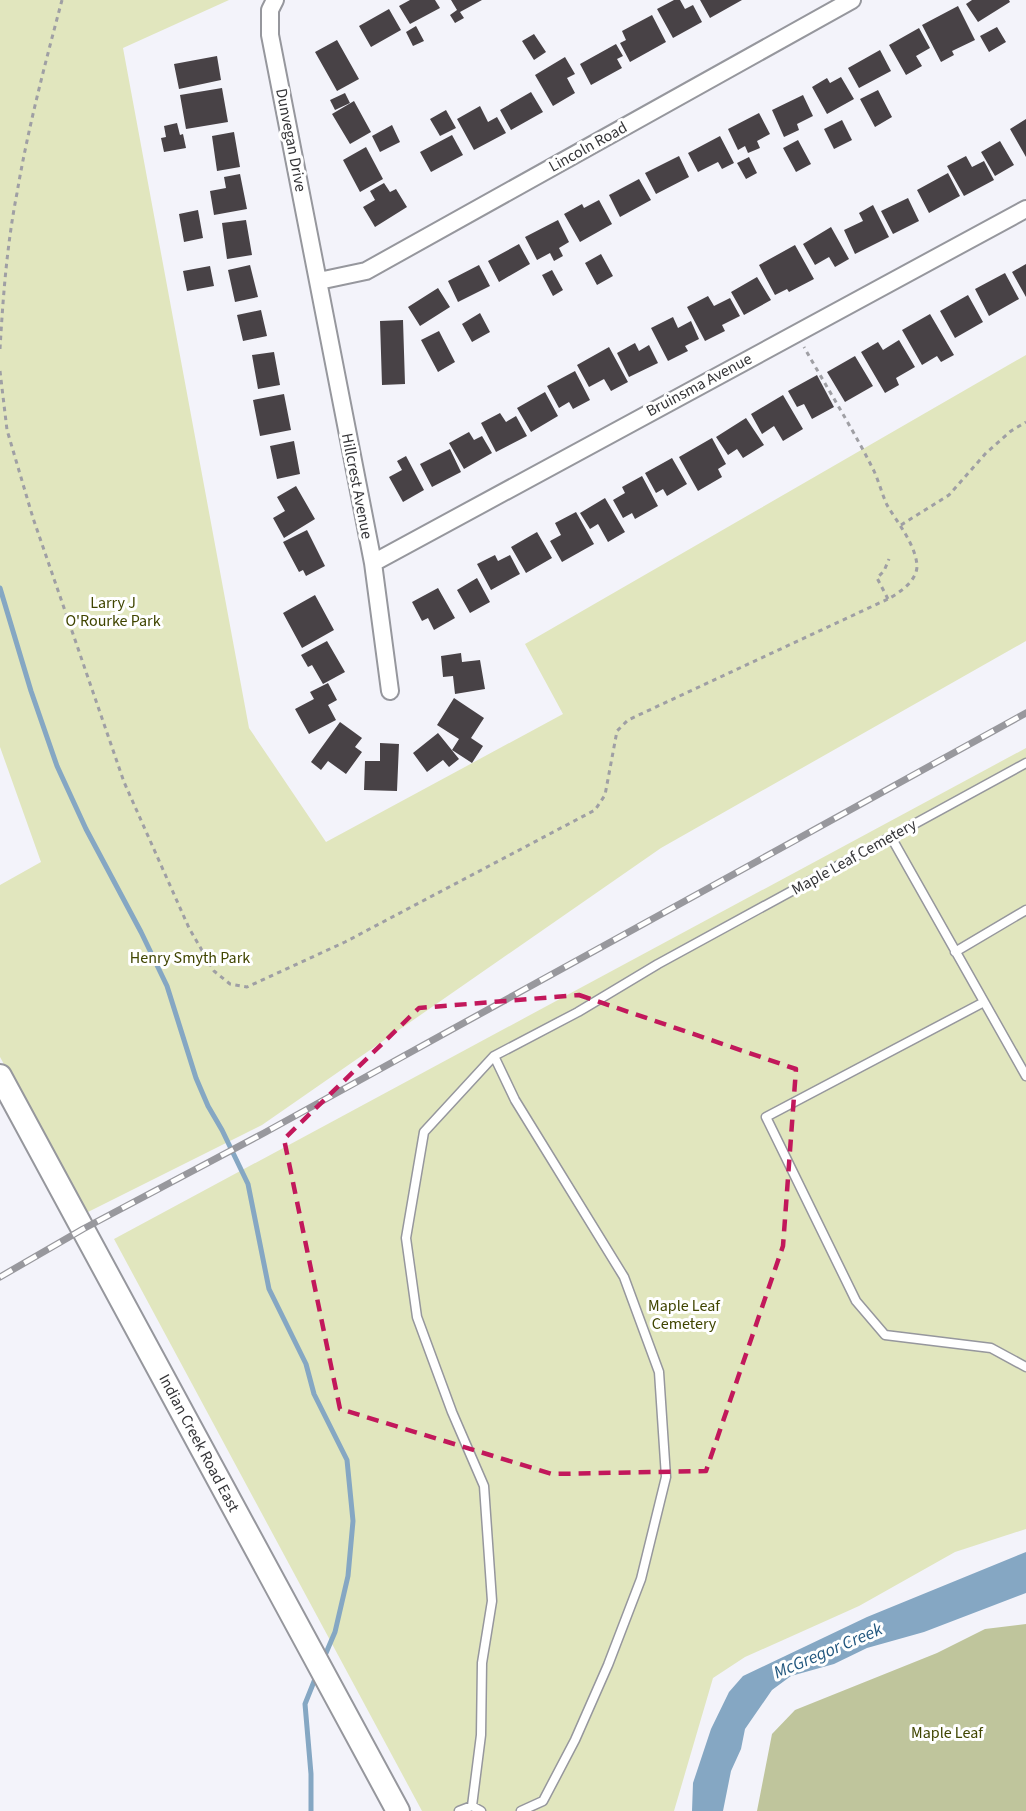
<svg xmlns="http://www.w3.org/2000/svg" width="1026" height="1811" viewBox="0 0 1026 1811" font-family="'Source Sans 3',sans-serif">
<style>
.green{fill:#e1e6be}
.forest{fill:#bfc59c}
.water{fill:#85a7c3}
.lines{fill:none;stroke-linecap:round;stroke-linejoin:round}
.stream{stroke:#85a7c3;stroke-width:5}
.building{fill:#484246}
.service-casing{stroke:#96979d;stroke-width:11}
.minor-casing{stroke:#96979d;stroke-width:20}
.secondary-casing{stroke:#96979d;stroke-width:26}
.path{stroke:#9f9fa4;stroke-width:3;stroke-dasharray:4.5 4.5;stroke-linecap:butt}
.service{stroke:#fff;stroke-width:8}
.minor{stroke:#fff;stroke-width:16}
.secondary{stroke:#fff;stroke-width:22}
.rail-casing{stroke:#98989d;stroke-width:7}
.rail{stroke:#fff;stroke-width:4.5;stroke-dasharray:14;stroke-linecap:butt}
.marked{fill:none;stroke:#c2185b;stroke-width:4.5;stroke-dasharray:12 8;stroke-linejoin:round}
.labels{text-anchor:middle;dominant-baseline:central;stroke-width:6;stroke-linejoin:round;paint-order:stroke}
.street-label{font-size:16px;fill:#353538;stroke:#fff}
.park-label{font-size:16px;fill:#404500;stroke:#fff}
.water-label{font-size:18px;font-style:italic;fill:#23587f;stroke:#fff}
</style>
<rect width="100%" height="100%" fill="#f3f3fa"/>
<path class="green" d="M0 0H229L123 48 249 728 326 842 563 714 525 644 1026 355V641L661 848 262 1125 86 1213 0 1057V885L41 862 0 747Z
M1026 748V1529L955 1552 859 1606 745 1657 713 1678 674 1811H422L114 1239Z"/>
<path class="forest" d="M1026 1624V1811H757L772 1734 795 1710 937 1653 985 1629Z"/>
<path class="water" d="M1026 1552V1593L924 1632 867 1648 834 1664 791 1676 772 1690 745 1729 741 1749 731 1771 723 1811H692L693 1783 711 1729 729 1692 743 1676 867 1617Z"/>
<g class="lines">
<path class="stream" d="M0 588 31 691 57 766 86 829 141 932 167 986 196 1078 208 1106 222 1130 248 1184 269 1289 306 1364 314 1394 347 1460 353 1521 348 1576 335 1632 323 1660
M311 1811V1774L305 1704 317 1674"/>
</g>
<path class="building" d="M410 0H435L440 8 410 24 399 6Z
M451 0H482L460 12 464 18 455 23 450 15 457 10Z
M674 0H680L685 9 693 5 702 22 673 38 657 9Z
M700 0H742L710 18Z
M972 0H1009L1010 2 978 22 966 4Z
M958 6 975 40 952 51 954 55 941 62 922 25Z
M389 9 401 30 371 47 359 26Z
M652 15 666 42 630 62 620 43 626 40 622 31Z
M416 26 424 41 413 46 406 32Z
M997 27 1006 42 989 52 980 36Z
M919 28 930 48 916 56 922 66 906 75 889 45Z
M534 34 546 52 534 60 522 41Z
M337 40 359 79 337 91 315 52Z
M616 44 623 56 617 59 622 68 591 85 580 64Z
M880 50 891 71 859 88 848 68Z
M217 56 221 80 179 89 174 64Z
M565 57 575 74 567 78 575 93 553 106 535 75Z
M841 77 854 99 827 114 812 87 827 78 830 83Z
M222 88 228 122 186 129 180 95Z
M878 90 892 117 875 127 860 99Z
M531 92 543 112 511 130 500 110Z
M345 93 350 103 335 110 330 100Z
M803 95 813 116 797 124 799 130 784 137 772 110Z
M354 101 371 132 350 144 332 114Z
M480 106 488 122 497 117 506 133 474 150 457 119Z
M446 110 456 128 440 136 430 119Z
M759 113 770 134 757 141 760 148 748 153 745 146 738 150 728 129Z
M1026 119V157L1010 129Z
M842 120 852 140 834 149 824 129Z
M177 123 180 135 183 134 186 148 164 152 161 138 166 137 164 126Z
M392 125 400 142 380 152 372 136Z
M234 132 240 167 217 171 212 136Z
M452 135 463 155 431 172 420 152Z
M720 136 734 163 722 169 718 162 698 172 688 153Z
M798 140 811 164 796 172 783 148Z
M1000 141 1014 165 995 176 981 152Z
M366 147 383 179 360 192 343 160Z
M679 156 689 177 656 194 645 173Z
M966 156 972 167 984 161 994 180 964 196 947 166Z
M749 157 757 173 746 179 737 163Z
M948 173 960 196 929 213 917 190Z
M240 174 247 209 214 215 210 191 226 188 224 177Z
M639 179 651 200 620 217 609 195Z
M384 183 390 192 396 189 407 207 375 227 363 207 375 200 370 191Z
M908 198 919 221 893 234 881 211Z
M599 200 612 224 580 242 564 214 582 204 584 208Z
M873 205 889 237 855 254 844 230 863 221 859 213Z
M198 210 203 238 184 242 179 214Z
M246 220 252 255 227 259 222 223Z
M558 220 569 242 559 248 563 256 554 261 550 253 537 260 525 237Z
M831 227 849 259 835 267 829 257 815 265 803 244Z
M519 244 530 264 499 282 488 261Z
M795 245 814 279 789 292 787 289 775 295 759 265Z
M601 254 613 276 597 285 585 263Z
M1026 264V297L1012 272Z
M250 265 258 297 235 302 228 270Z
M479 265 490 286 458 302 448 281Z
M210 266 214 286 187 291 183 271Z
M552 270 563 290 553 296 542 275Z
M1005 273 1019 299 989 316 975 289Z
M757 277 771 300 744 315 731 292Z
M438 288 450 307 420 326 408 307Z
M968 295 983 322 955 338 940 311Z
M708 296 714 306 730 298 740 316 722 325 725 331 705 341 687 307Z
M261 310 267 336 243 341 237 315Z
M480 313 490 332 472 342 462 324Z
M930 314 954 355 941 362 937 356 922 365 902 330Z
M673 317 678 328 691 321 699 339 685 346 688 351 668 361 651 328Z
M403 320 405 384 382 385 380 321Z
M439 331 455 362 438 372 421 340Z
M899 340 915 367 896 378 899 385 885 393 861 352 878 342 883 350Z
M635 343 639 351 649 345 658 363 629 377 617 353Z
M609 347 628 382 611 391 604 379 589 387 577 365Z
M274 352 280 385 258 389 252 355Z
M855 356 873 386 845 402 827 372Z
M575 371 590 400 573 409 569 402 559 408 547 386Z
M817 375 834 407 812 419 804 404 797 407 788 391Z
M545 392 558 416 531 432 517 408Z
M284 394 291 430 260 436 253 400Z
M783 395 803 429 783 441 774 426 762 434 751 414Z
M500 413 506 422 516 416 527 436 496 452 481 423Z
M746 418 764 445 743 458 737 449 728 455 716 437Z
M469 432 474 440 482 436 492 453 464 469 449 443Z
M712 438 726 464 718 469 722 477 698 491 679 457Z
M294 441 300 474 277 479 270 446Z
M450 449 461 472 432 487 420 464Z
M406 456 424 490 403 502 389 477 402 470 397 461Z
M672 458 687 484 667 496 663 489 656 493 645 473Z
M642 476 658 506 635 519 632 513 623 518 613 500 625 493 622 487Z
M296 486 315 519 284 538 273 518 285 511 277 497Z
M605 498 625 532 608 542 598 524 590 529 580 513Z
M576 512 594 544 562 562 550 541 561 535 555 523Z
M307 530 325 566 306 576 303 570 299 572 283 542Z
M537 532 552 558 526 573 511 547Z
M495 555 498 561 510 555 520 574 491 590 477 564Z
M477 578 490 602 470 613 457 590Z
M438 588 455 618 434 630 428 618 422 621 412 602Z
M315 595 334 630 302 648 283 613Z
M327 641 345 672 323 684 312 665 308 667 301 655Z
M461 653 462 662 480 660 485 689 455 694 453 676 443 677 441 656Z
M328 683 337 700 328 705 336 720 309 734 295 709 314 699 310 692Z
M454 698 484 718 471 738 483 746 472 763 452 750 459 739 437 725Z
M340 722 362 738 355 747 362 752 346 774 328 761 321 770 311 762Z
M438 733 459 759 449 767 443 760 427 772 413 753Z
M380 743 399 744 397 791 364 790 365 761H380Z"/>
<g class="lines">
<defs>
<path id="service" d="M891 837 1026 1076
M955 952 1026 910
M984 1002 766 1117 856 1301 885 1335 991 1348 1026 1367
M494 1056 515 1100 624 1277 659 1372 666 1477 641 1579 608 1665 575 1740 543 1801 521 1811
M459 1811 472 1806
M481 1811 472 1806 481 1735 482 1663 492 1601 484 1486 452 1412 417 1317 406 1238 424 1132 494 1056 578 1012 658 964 1026 763"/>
<path id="minor" d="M275 0 270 10V35L373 563 390 691
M319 281 366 271 852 0
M373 563 1026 209"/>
<path id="secondary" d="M0 1076 398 1811"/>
</defs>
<use href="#service" class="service-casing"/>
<use href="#minor" class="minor-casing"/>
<use href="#secondary" class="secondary-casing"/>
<path class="path" d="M0 349C3 297 7 244 17 193 28 128 45 64 62 0
M0 371 7 430 33 518 124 782 189 928 214 971 230 984 247 987 345 942 595 810 605 795 617 731 628 720 888 599C899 593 917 581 917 566 916 545 897 522 887 505 882 494 879 482 874 471 853 429 827 388 804 347
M901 525 949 495 986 453 1011 431 1026 422
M888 599 877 578 884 571 889 559"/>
<use href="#service" class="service"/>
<use href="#minor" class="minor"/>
<use href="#secondary" class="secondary"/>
<defs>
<path id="rail" d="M0 1277 83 1229 264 1133 1026 713"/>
</defs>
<use href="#rail" class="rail-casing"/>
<use href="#rail" class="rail"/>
</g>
<path class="marked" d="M579 995 796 1069 783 1246 706 1471 552 1474 340 1409 284 1139 419 1008Z"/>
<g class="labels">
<g class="street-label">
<text transform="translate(291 140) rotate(79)">Dunvegan Drive</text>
<text transform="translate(588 147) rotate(-29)">Lincoln Road</text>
<text transform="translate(699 385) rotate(-28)">Bruinsma Avenue</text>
<text transform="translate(357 486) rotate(79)">Hillcrest Avenue</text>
<text transform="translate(854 857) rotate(-29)">Maple Leaf Cemetery</text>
<text transform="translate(199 1443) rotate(62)">Indian Creek Road East</text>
</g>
<g class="park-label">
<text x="113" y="603">Larry J<tspan x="113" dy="18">O'Rourke Park</tspan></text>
<text x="190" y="958">Henry Smyth Park</text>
<text x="684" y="1306">Maple Leaf<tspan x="684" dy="18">Cemetery</tspan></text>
<text x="947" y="1733">Maple Leaf</text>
</g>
<g class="water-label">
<text transform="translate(828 1651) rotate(-23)">McGregor Creek</text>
</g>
</g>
</svg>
